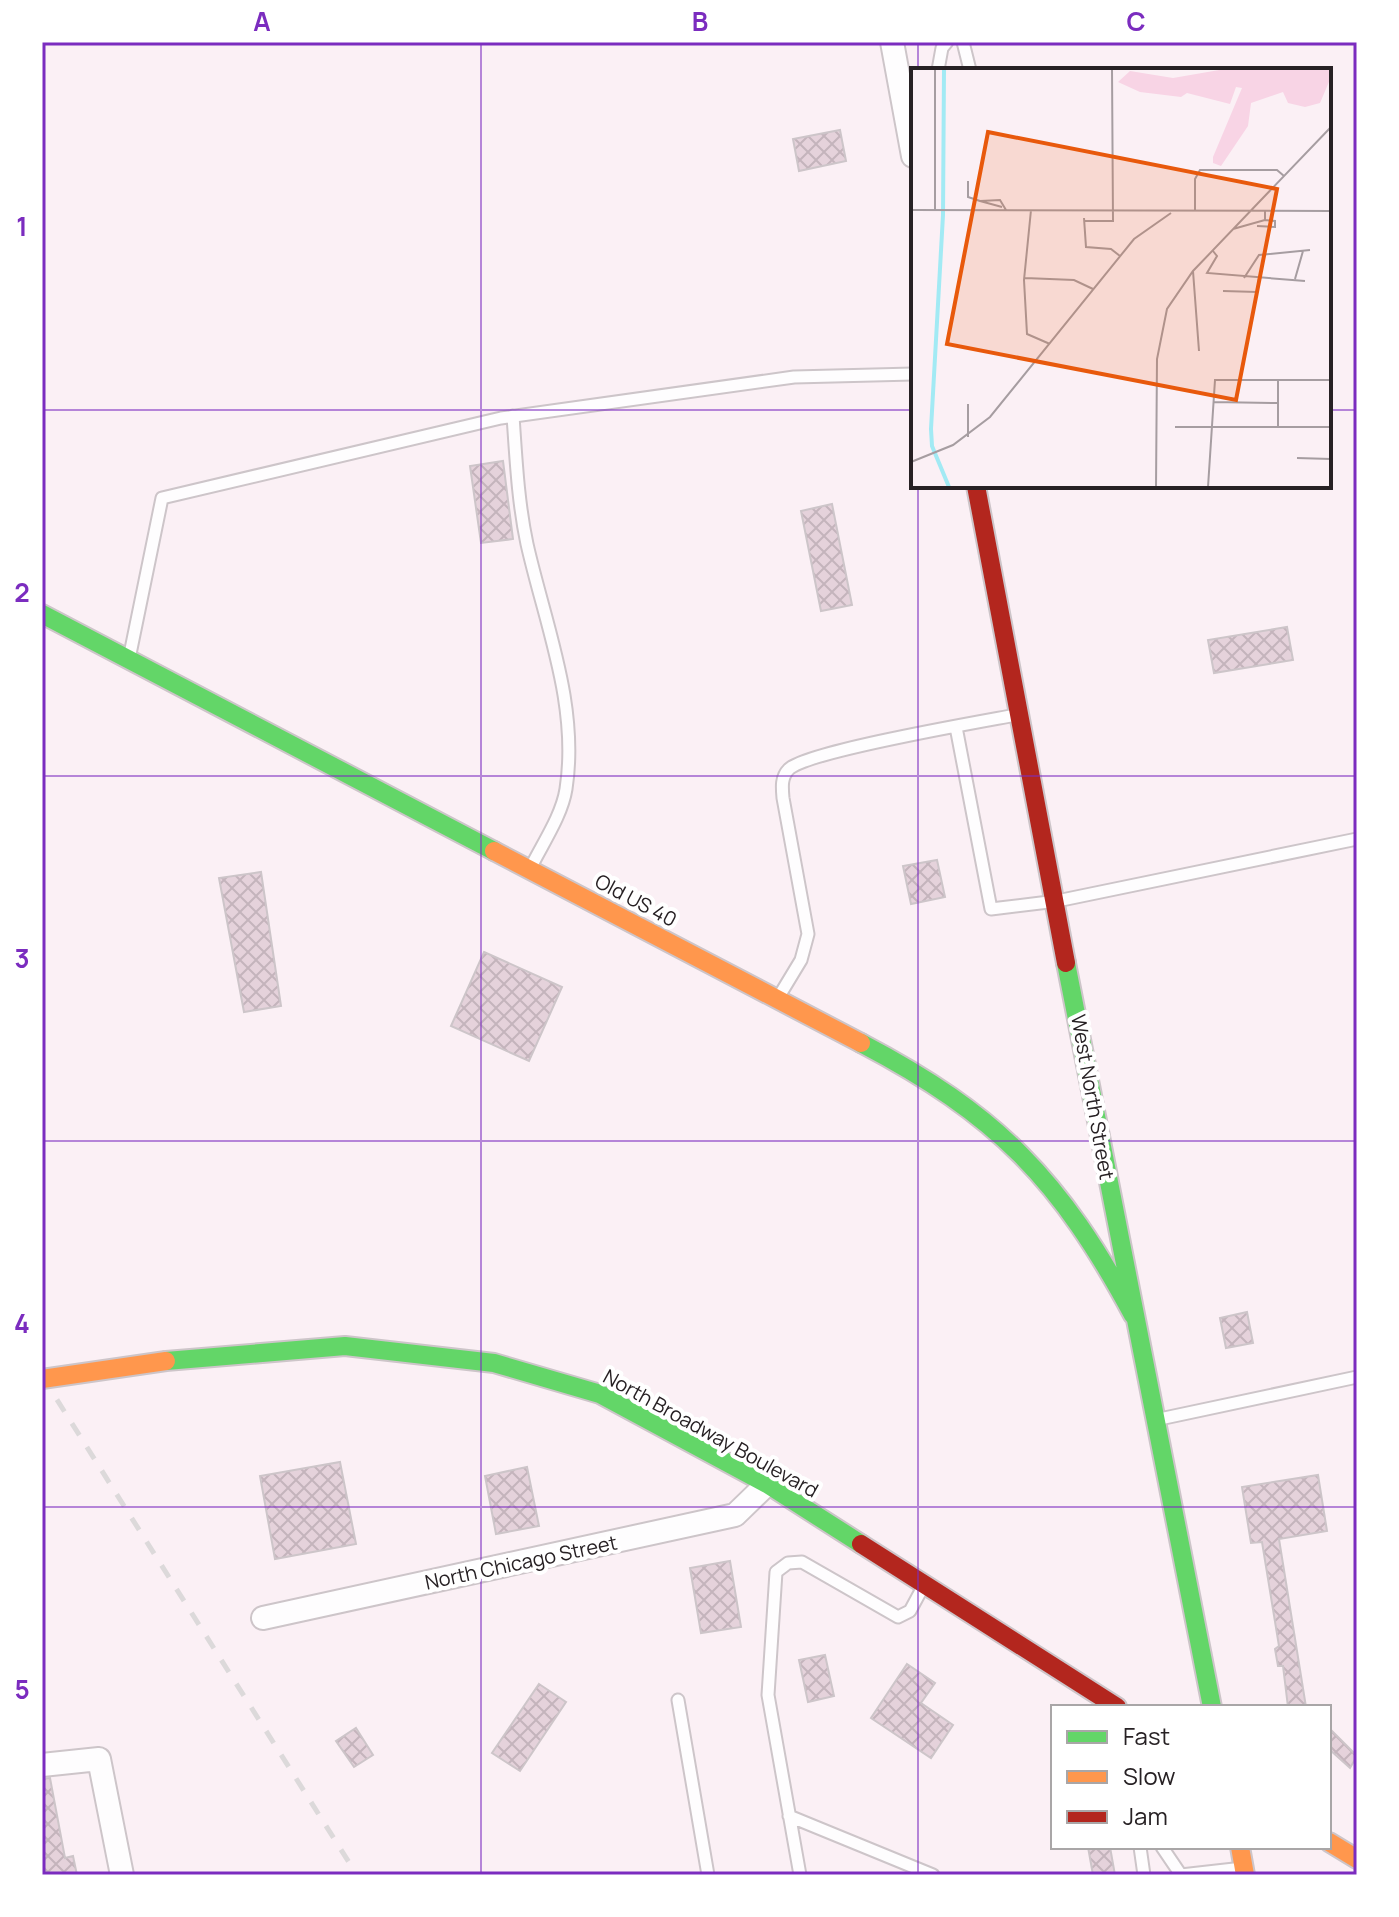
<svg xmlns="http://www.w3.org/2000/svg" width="1399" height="1917" viewBox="0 0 1399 1917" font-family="Manrope,sans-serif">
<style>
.building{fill:url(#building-cross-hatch);stroke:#cdc5c9;stroke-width:2}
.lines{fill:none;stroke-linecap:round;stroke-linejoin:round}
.lane-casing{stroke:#cdc5c9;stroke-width:15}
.street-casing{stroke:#cdc5c9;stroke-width:26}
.fast-casing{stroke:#cdc5c9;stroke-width:22}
.slow-casing{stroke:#cdc5c9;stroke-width:22}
.jam-casing{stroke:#cdc5c9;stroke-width:22}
.lane{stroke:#fefdfe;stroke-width:11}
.street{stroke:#fefdfe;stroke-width:22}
.fast{stroke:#63d668;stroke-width:18}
.slow{stroke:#ff974d;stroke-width:18}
.jam{stroke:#b3261e;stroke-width:18}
.rail{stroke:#dcd9da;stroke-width:5;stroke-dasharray:14 14;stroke-linecap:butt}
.slow-bridge-casing{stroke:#cdc5c9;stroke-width:22;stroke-linecap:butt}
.slow-bridge{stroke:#ff974d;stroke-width:18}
.grid{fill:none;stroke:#7b2cbf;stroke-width:2;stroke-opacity:0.55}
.labels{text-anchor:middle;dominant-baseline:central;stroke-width:8;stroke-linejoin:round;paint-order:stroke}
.street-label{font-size:20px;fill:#272124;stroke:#fff}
.inset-river{fill:none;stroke:#a2eaf4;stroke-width:4}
.inset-road{fill:none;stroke:#a69da1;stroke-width:2}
.view{fill:#e8590c;fill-opacity:0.15;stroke:#e8590c;stroke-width:4}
.inset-edge{fill:none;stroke:#272124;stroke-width:4}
.neatline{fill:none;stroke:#7b2cbf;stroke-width:3}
.grid-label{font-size:26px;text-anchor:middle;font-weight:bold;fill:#7b2cbf}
</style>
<defs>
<pattern id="building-cross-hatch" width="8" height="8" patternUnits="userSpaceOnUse" patternTransform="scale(2)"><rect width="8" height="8" fill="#e5d2db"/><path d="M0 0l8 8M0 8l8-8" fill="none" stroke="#c4b4bc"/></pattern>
</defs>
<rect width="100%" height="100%" fill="#fbf0f5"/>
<path class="building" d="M840 130 846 161 799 171 793 139Z
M503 461 513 539 481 543 470 466Z
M832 504 852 605 821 611 801 511Z
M1287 627 1293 660 1214 673 1208 640Z
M937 860 945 897 911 904 903 866Z
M261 872 281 1006 244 1012 219 878Z
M484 952 562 987 529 1061 451 1026Z
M1247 1312 1253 1343 1226 1348 1220 1318Z
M340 1462 356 1544 275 1559 260 1476Z
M527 1467 539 1526 496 1534 485 1476Z
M1318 1475 1327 1531 1279 1539 1306 1707H1288L1283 1666H1278L1275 1649 1279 1646 1262 1542 1251 1543 1242 1487Z
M730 1561 741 1627 701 1633 690 1568Z
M825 1655 834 1696 808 1702 799 1660Z
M907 1664 935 1683 921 1703 953 1725 931 1758 871 1718Z
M539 1684 566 1702 520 1771 492 1753Z
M356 1728 373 1755 354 1767 336 1741Z
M1329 1728 1357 1756 1350 1768 1329 1749Z
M50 1778 65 1858 73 1856 77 1875H42V1779Z
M1088 1847H1110L1115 1875H1093Z"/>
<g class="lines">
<defs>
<path id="lane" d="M963 42 970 70
M938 70 942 48 947 42
M513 416C516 459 518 502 527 544 545 624 579 705 566 789 562 815 543 843 531 867
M129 659 162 498 501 418 794 377 913 374
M956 727 991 909 1057 901 1357 839
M778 998 801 960 808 934 783 798C782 787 781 777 789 769 809 751 979 722 1016 715
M1155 1420 1357 1377
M678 1700 708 1875
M789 1816 933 1875
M1140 1847 1144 1875
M1162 1847 1181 1875 1243 1868
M800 1875 768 1695 776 1572 788 1563 802 1562 898 1617 910 1611 924 1585"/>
<path id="street" d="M892 42 913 156
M263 1618 735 1515 767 1484
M42 1765 99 1759 122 1875"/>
<path id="fast" d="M42 614 494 851
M1066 963 1212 1707
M861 1043C998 1115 1060 1179 1133 1315
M166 1361 345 1346 494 1363 600 1394 767 1484 861 1544"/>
<path id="slow" d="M494 851 861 1043
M1329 1842 1357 1859
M1240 1847 1245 1875"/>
<path id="jam" d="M976 486 1066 963
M861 1544 1117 1707"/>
</defs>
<use href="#lane" class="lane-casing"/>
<use href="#street" class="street-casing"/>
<use href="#fast" class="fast-casing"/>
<use href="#slow" class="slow-casing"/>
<use href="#jam" class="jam-casing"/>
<use href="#lane" class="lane"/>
<use href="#street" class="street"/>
<use href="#fast" class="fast"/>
<use href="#slow" class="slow"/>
<use href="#jam" class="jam"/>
<path class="rail" d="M42 1376 357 1875"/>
<defs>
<path id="slow-bridge" d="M42 1379 166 1361"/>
</defs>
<use href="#slow-bridge" class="slow-bridge-casing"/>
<use href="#slow-bridge" class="slow-bridge"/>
</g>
<path class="grid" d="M481 42V1875M918 42V70M42 410H913M1329 410H1357M918 486V1875M42 776H1357M42 1141H1357M42 1507H1357"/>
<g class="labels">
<g class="street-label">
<text transform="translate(636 900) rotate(28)">Old US 40</text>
<text transform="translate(1093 1097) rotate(80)">West North Street</text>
<text transform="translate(711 1433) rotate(29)">North Broadway Boulevard</text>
<text transform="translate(521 1562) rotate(-12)">North Chicago Street</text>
</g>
</g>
<g transform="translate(911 68)">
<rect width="420" height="420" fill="#fbf0f5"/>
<path d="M314 1H420V9L409 35 394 39 377 35 372 24 340 35 337 58 310 98 302 95V89L331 20 325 19 319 36 276 25 270 29 229 24 207 14 219 3 262 10Z" fill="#f8d4e5"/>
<path class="inset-river" d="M33 1 32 147 20 361 21 378 38 419"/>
<path class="inset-road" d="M57 113V129L69 133M91 139 69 133 89 132 95 142M0 142 420 143M24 142V1M120 142 113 212 116 266 139 276M284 143V111L289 102H366L373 108M173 150 175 179 200 181 209 188M173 153H202L201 1M346 158 364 159V153L354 152M322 161 354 152V143M302 183 306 188 296 205 394 213M282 203 288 283M114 210 163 212 182 221M333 210 348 187 399 182M384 211 392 183M312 223 346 224 348 210M367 312V359M302 334 367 335M264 359H420M57 369V336M386 390 420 391M0 394 42 377 79 349 223 171 260 145M245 419 246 291 256 241 282 203 420 59M297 419 304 312H420"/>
<path class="view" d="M77 64 366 121 325 332 36 276Z"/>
<rect width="420" height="420" class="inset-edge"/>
</g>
<rect width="1399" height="1917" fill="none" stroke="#ffffff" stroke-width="88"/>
<rect x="1051" y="1705" width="280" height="144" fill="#ffffff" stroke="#a9a6a7" stroke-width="2"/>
<rect x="1067" y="1731" width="40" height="12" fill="#63d668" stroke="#a9a6a7" stroke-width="2"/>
<text x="1123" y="1745" font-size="24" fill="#272124">Fast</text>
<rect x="1067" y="1771" width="40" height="12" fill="#ff974d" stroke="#a9a6a7" stroke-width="2"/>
<text x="1123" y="1785" font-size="24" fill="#272124">Slow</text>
<rect x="1067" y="1811" width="40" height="12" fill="#b3261e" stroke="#a9a6a7" stroke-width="2"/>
<text x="1123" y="1825" font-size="24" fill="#272124">Jam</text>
<rect x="44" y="44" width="1311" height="1829" class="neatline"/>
<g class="grid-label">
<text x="262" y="31">A</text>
<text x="700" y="31">B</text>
<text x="1136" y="31">C</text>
<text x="22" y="236">1</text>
<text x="22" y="602">2</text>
<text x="22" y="968">3</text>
<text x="22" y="1333">4</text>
<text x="22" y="1699">5</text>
</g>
</svg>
